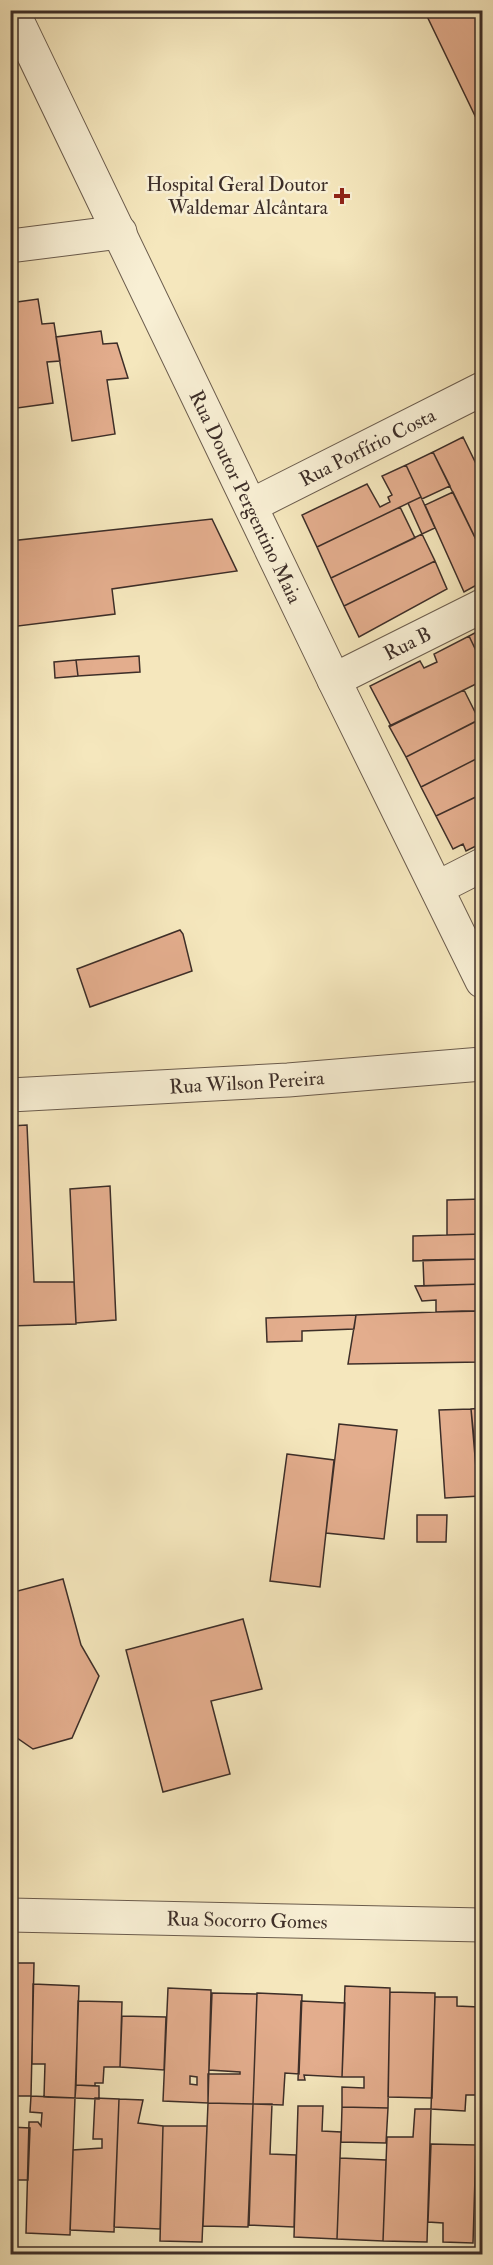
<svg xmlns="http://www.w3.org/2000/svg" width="493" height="2265" viewBox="0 0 493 2265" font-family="'IM FELL Double Pica',serif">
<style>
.building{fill:#e3ad8d;stroke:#3d2e28;stroke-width:1.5;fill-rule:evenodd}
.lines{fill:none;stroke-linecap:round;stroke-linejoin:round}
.minor-casing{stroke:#6b5c4d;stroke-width:35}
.minor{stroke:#f8efd4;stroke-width:33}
.poi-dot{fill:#8f2418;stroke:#f8efd4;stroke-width:2}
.labels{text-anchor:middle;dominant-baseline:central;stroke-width:5;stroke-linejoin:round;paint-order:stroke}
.poi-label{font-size:20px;fill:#3d2e28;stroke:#f8efd4;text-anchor:end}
.street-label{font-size:20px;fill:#3d2e28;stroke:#f8efd4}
</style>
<rect width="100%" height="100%" fill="#f5e7bd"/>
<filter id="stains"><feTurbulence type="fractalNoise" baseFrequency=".00333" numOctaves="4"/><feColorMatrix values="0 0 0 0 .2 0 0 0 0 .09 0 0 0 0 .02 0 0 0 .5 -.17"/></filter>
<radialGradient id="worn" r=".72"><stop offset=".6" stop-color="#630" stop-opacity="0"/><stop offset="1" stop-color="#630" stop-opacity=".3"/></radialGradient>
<path class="building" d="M424 10H482V120L478 122Z
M38 299 42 324 54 323 60 361 47 362 53 403 10 409V303Z
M101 331 103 344 117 343 128 378 107 380 115 434 72 441 56 337Z
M463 437 482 476V552L433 452Z
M433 452 450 486 422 499 406 465Z
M406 465 421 497 317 547 302 515 367 484 380 507 390 502 388 497 392 495 382 476Z
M453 492 482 552V582L464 592 425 505Z
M421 497 435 528 422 534 408 503Z
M400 507 415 538 331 578 317 547Z
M212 519 237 571 112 589 115 614 10 627V541Z
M422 534 435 561 344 606 331 578Z
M435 561 447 589 359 637 344 606Z
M482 629V663L469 636Z
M469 636 482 663V681L391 726 370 686 420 661 424 668 437 662 434 654Z
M139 656 140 672 78 676 76 660Z
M76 660 78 676 55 678 54 662Z
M464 690 479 720 406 757 389 726Z
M482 718V745L479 747 482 756 421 787 406 757Z
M482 756V794L436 816 421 787Z
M482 794V843L466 851 463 844 453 849 436 816Z
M180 930 183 934 192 971 90 1007 77 969Z
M27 1125 34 1282H74L76 1324 10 1326V1126Z
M110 1186 116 1320 76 1323 70 1189Z
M482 1199V1234L447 1235V1200Z
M482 1234V1259L413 1261V1236Z
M482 1259V1284L424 1286 423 1260Z
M482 1284V1311L436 1312V1300L422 1301 415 1286Z
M462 1311H482V1362L348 1364 356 1315Z
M356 1315 354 1329 302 1331V1341L267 1342 266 1318Z
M482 1408V1468H476L471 1409Z
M471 1409 480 1496 445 1498 439 1410Z
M339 1424 397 1430 384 1539 326 1533Z
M287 1454 334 1460 320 1587 270 1581Z
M478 1468H482V1496H480Z
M417 1515H447L446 1542H417Z
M63 1579 81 1645 99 1676 72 1738 33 1749 10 1733V1593Z
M243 1619 262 1689 211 1701 230 1774 163 1792 126 1650Z
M10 1963H34L31 2096H10Z
M480 1977H482V2111H476Z
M33 1984 79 1986 75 2098 44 2097 45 2064H32Z
M345 1986 390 1988 388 2108 342 2107V2087L364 2088V2077H342Z
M168 1988 211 1990 208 2103 163 2101ZM190 2076 197 2077V2085L190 2084Z
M390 1992 435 1993 432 2098 388 2097Z
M212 1993 257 1994 253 2104 208 2103V2074H240V2072L209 2070Z
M257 1993 302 1995 299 2074 285 2073 283 2105 253 2104Z
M435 1997H457V2006L479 2007 477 2095H466L465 2111 431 2109Z
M78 2001 122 2002 120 2067H104L103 2083H95V2086L76 2085Z
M301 2001 345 2003 342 2077 304 2075 305 2080H298Z
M122 2016 166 2017 164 2070 120 2067Z
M76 2085 99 2086V2099L75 2098Z
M31 2096 75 2098 70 2235 26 2233 29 2122H38L41 2126 42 2113 30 2112Z
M95 2098 119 2099 114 2232 70 2230 73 2150 102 2148V2139H93Z
M119 2099 143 2100 138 2123 163 2126 160 2229 114 2227Z
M208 2103 253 2104 248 2227 203 2226Z
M253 2104H272L270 2154 296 2155 294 2227 249 2225Z
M298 2106H323L322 2131 341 2132 337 2239 294 2237Z
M342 2107 388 2108 386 2143 341 2142Z
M415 2109H431L427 2242 383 2241 387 2137H413Z
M163 2126H207L202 2242 160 2241Z
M10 2127 30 2128 28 2180H10Z
M431 2144 476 2145 473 2243 443 2242V2223L428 2222Z
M340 2158 386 2160 383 2241 337 2239Z"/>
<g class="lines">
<defs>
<g id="minor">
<path id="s1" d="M12 10 334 680 482 981"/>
<path d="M10 246 120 232"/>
<path id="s2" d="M252 505 482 389"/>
<path id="s3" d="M334 680 482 606"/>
<path d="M437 888 482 865"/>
<path id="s4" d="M10 1095 288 1080 482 1064"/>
<path id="s5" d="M10 1915 482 1925"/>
</g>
</defs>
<use href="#minor" class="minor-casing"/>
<use href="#minor" class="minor"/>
</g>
<path class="poi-dot" d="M339 187h6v6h6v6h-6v6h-6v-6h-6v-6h6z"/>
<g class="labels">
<g class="poi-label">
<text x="328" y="184">Hospital Geral Doutor<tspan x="328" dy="23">Waldemar Alcântara</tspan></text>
</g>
<g class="street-label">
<text stroke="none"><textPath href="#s2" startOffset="129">Rua Porfírio Costa</textPath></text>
<text stroke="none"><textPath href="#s1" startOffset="540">Rua Doutor Pergentino Maia</textPath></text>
<text stroke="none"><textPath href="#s3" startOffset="82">Rua B</textPath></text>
<text stroke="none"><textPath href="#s4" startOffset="237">Rua Wilson Pereira</textPath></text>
<text stroke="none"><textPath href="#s5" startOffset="237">Rua Socorro Gomes</textPath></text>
</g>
</g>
<rect width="493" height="2265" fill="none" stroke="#f5e7bd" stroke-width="36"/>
<rect x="12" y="12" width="469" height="2241" fill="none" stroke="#3d2e28" stroke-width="3"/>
<rect x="18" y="18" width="457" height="2229" fill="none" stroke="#3d2e28" stroke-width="1.5"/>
<rect width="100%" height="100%" filter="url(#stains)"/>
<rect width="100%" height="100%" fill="url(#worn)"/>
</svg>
